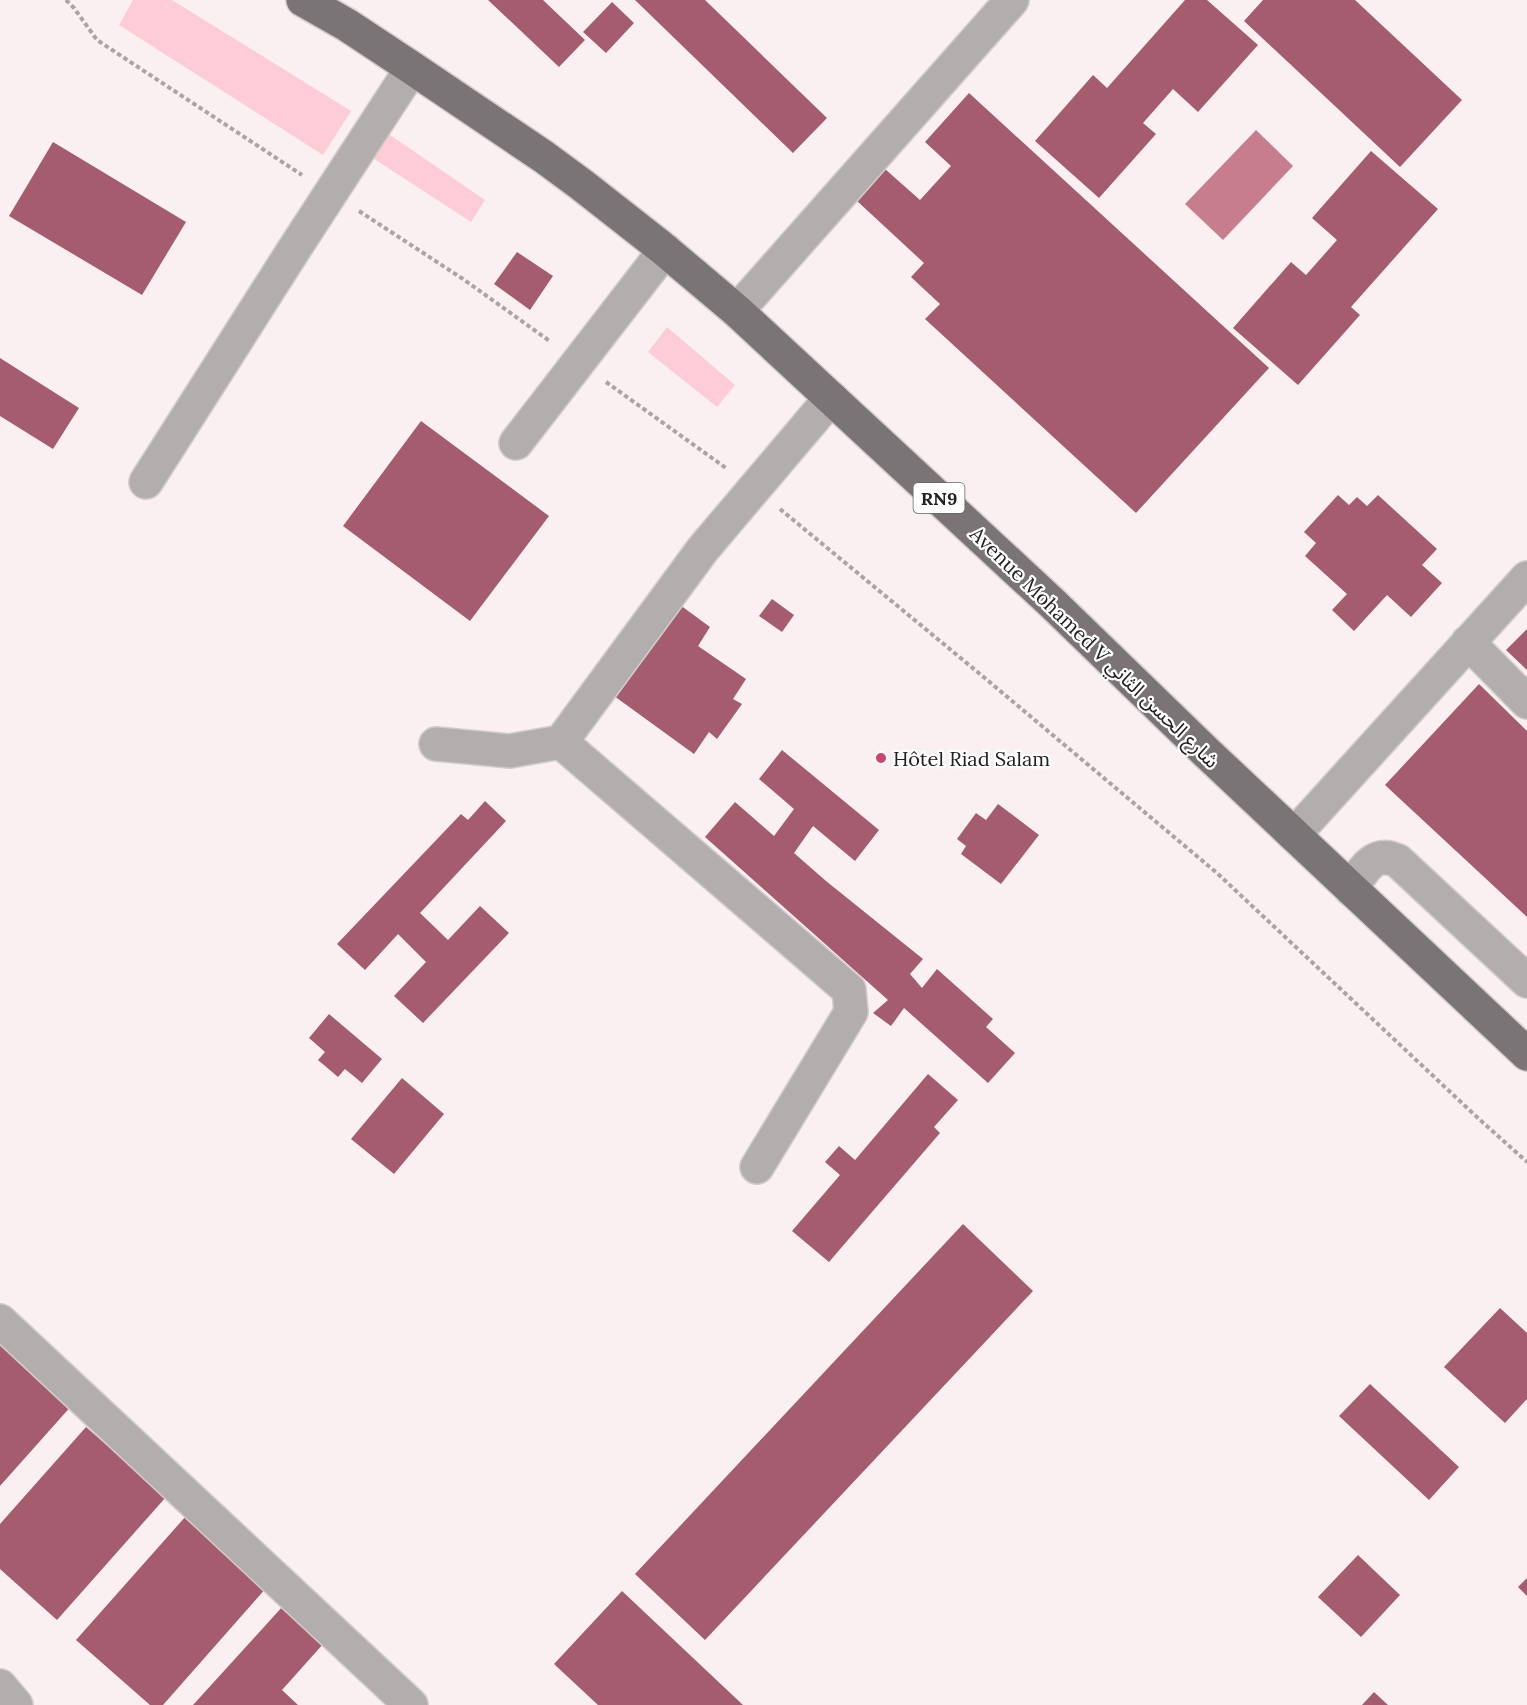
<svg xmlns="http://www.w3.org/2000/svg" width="1527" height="1705" viewBox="0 0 1527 1705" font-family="Lora,'Noto Sans Arabic',serif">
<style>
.green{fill:#fdccd6}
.water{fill:#c87d8f}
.building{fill:#a45c6e}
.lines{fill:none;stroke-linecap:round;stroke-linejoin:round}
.minor-casing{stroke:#d3cbcc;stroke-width:36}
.major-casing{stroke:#d3cbcc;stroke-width:36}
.path{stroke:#aba3a5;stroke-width:4;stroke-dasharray:4.5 3;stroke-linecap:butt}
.minor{stroke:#b2aeae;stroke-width:33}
.major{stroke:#7b7476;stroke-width:33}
.poi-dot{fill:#cf4270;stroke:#fff;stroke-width:2}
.labels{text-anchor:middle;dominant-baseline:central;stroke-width:4.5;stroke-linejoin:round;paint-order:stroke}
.shield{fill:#fff;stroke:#666364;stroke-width:1.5}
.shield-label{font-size:18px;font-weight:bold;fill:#242021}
.street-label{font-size:20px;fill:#242021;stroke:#fff}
.poi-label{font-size:20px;fill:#242021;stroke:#fff;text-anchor:start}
</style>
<rect width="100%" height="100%" fill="#faf0f2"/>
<path class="green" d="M133 0H172L351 111 323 155 119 25Z
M377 126 485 200 471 222 362 151Z
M667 327 735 385 717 407 648 352Z"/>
<path class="water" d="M1256 130 1293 166 1223 240 1185 204Z"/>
<path class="building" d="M488 0H543L585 40 559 67Z
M635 0H705L827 118 793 153Z
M1185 0H1207L1258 45 1198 112 1173 89 1143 123 1156 134 1099 198 1035 141 1093 75 1107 88Z
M1263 0H1355L1462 100 1400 167 1244 21Z
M612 2 634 23 606 53 583 32Z
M969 93 1269 368 1136 513 925 319 940 304 911 277 924 263 856 200 885 169 920 200 951 166 925 142Z
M53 142 186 222 142 295 9 216Z
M1371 151 1438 209 1351 307 1360 315 1298 385 1233 328 1291 262 1306 275 1337 240 1312 218Z
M517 252 553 276 530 310 494 284Z
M0 358 79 408 53 449 0 416Z
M421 421 549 516 470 621 343 526Z
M1338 495 1349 505 1357 497 1367 506 1378 495 1437 549 1422 565 1442 583 1411 617 1387 595 1354 631 1332 610 1347 594 1305 556 1316 543 1304 532Z
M772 599 794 615 782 632 759 616Z
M680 605 710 627 698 646 746 679 733 699 742 704 717 739 709 732 694 754 610 693Z
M1527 629V670L1506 650Z
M1479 684 1527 731V917L1385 785Z
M782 750 879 830 855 861 813 826 794 853 826 881 923 959 910 974 922 988 937 969 993 1019 986 1027 1015 1053 988 1083 904 1008 891 1026 873 1013 888 1000 705 837 735 802 774 836 794 809 759 779Z
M485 801 506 821 420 913 448 940 480 906 509 933 423 1023 394 996 426 962 398 934 365 970 337 944 461 814 468 820Z
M998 804 1039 835 1001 884 961 854 966 846 957 839 976 813 986 820Z
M329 1014 382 1059 362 1083 345 1069 338 1077 318 1060 325 1052 309 1038Z
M928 1074 958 1100 934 1127 940 1133 829 1262 792 1231 840 1175 825 1162 839 1146 855 1160Z
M402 1078 444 1114 394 1174 351 1139Z
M963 1224 1033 1291 705 1640 635 1574Z
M1500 1308 1527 1333V1399L1505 1423 1444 1367Z
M0 1339 73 1404 0 1486Z
M1370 1384 1459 1467 1429 1500 1339 1416Z
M86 1427 166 1497 57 1620 0 1569V1524Z
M186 1516 267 1587 163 1705H150L76 1640Z
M1358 1555 1400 1595 1361 1637 1318 1597Z
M1527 1578V1596L1518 1587Z
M622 1591 743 1705H598L554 1664Z
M283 1606 324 1643 282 1690 298 1705H193Z
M1374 1692 1388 1705H1362Z"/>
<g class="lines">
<defs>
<path id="minor" d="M737 311 1012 0
M516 443 665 250
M146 482 293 251 412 68
M1468 642 1527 702
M436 744 510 751 561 742
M1294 835 1527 578
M1351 889C1363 871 1373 849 1398 861L1527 981
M757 1167 851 1012 849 990 561 742 703 549 831 398
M0 1321 411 1705
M0 1686 16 1705"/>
<path id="major" d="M303 0 347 25 412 68 544 157 582 185 661 247 737 311 1051 602 1207 753 1527 1054"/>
</defs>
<use href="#minor" class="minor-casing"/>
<use href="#major" class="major-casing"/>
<path class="path" d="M66 0 74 8 97 40 302 175
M359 211 463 279 551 342
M606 382 726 468
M780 509 980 674 1217 873 1479 1119 1527 1162"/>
<use href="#minor" class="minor"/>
<use href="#major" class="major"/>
</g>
<circle class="poi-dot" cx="881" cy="758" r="6"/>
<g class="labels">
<rect class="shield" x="913.5" y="483" width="51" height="30" rx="4.5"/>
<g class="shield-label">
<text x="939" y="498">RN9</text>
</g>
<g class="street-label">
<text transform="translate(1095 647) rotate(44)">Avenue Mohamed V شارع الحسن الثاني</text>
</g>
<g class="poi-label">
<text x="893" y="758">Hôtel Riad Salam</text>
</g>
</g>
</svg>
